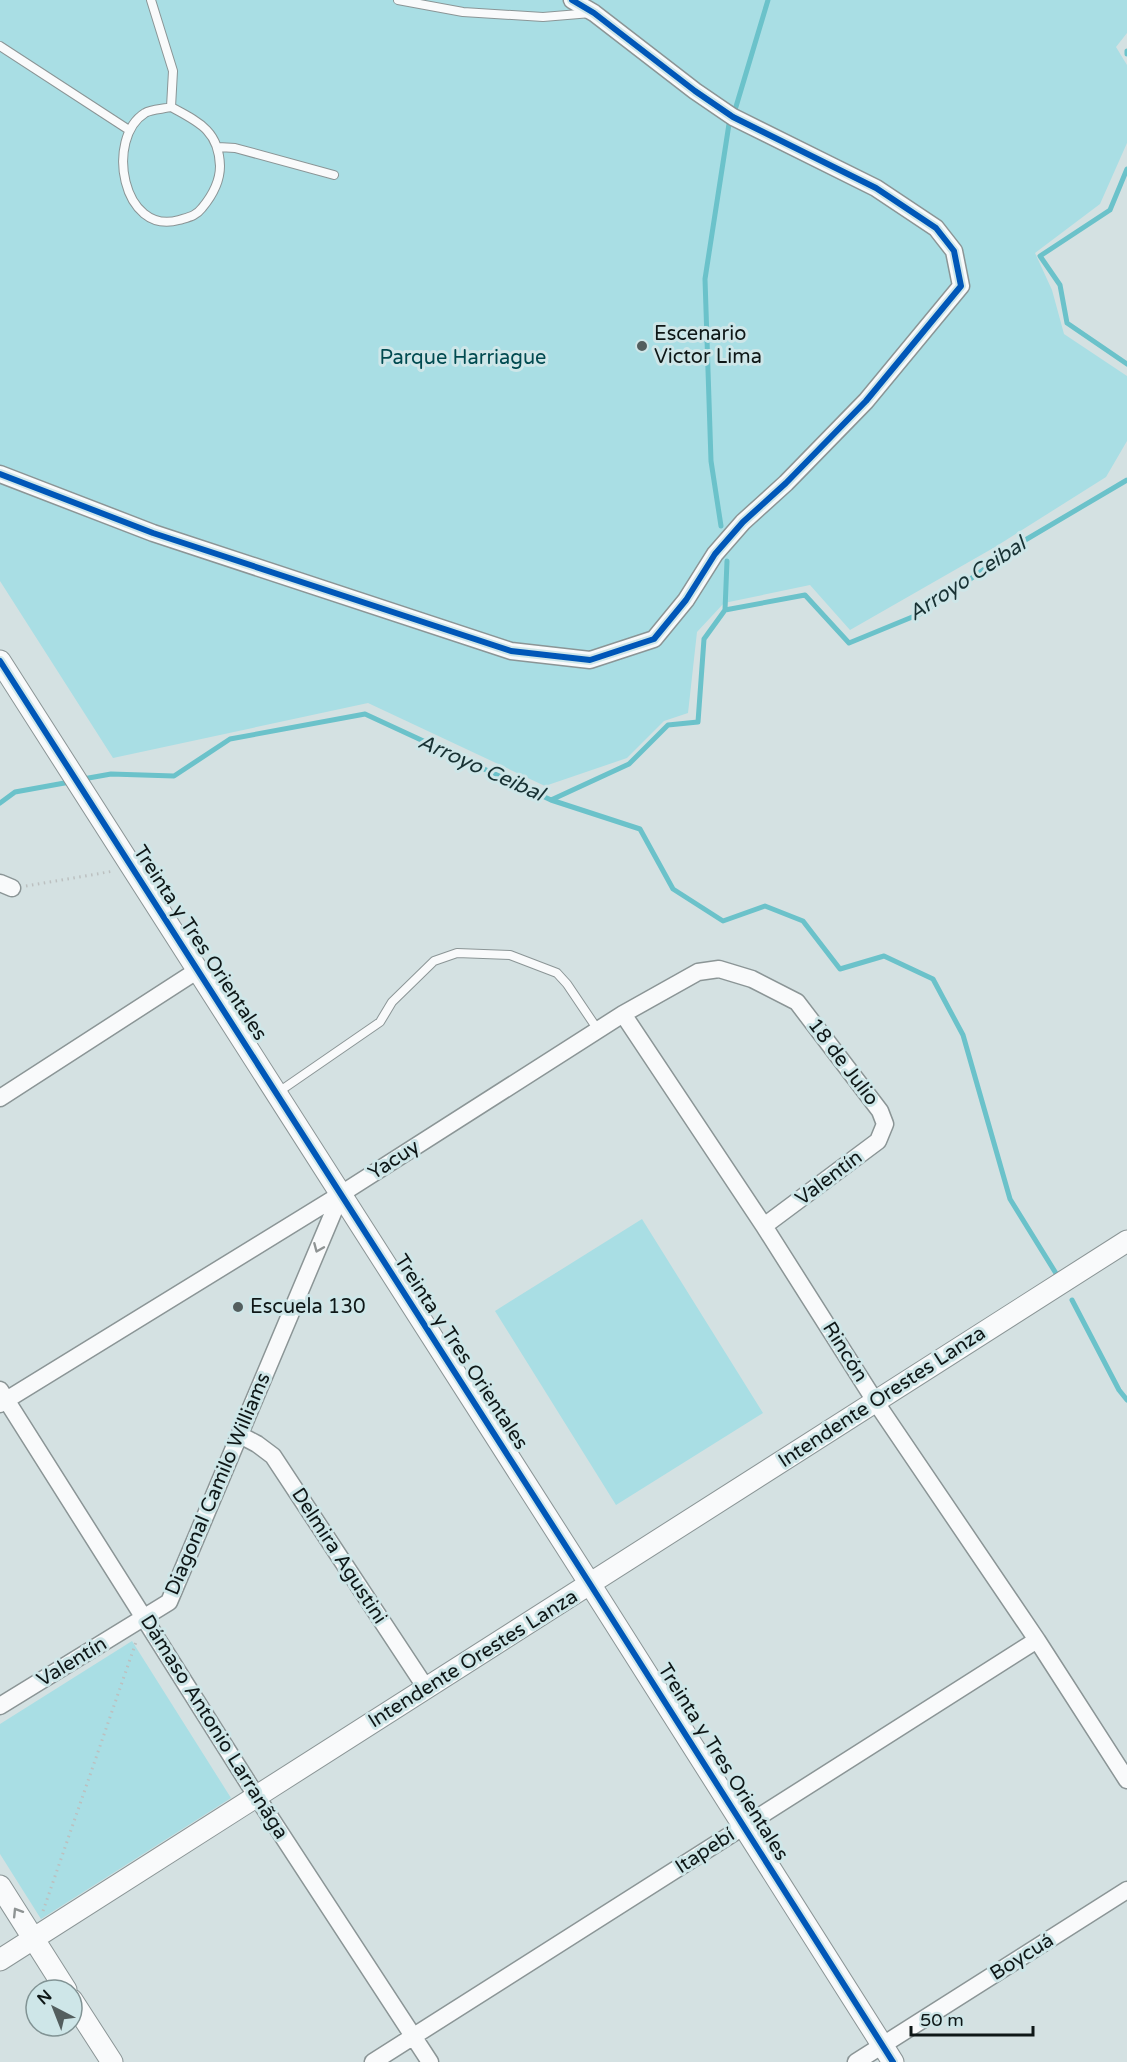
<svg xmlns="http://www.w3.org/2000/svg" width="1127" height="2062" viewBox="0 0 1127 2062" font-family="'Varela Round',sans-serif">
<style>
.green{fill:#a9dee4}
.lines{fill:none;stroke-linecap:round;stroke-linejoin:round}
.stream{stroke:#6bc2ca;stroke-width:5}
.service-casing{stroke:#8b9596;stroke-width:10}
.minor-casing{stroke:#8b9596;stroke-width:19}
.tertiary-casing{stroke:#8b9596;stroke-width:23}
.path{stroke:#bcc0c0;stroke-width:3;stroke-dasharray:1.5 4.5;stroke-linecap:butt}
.service{stroke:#f9fafb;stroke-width:8}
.minor{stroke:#f9fafb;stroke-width:16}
.tertiary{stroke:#f9fafb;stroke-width:21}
.cycleway-casing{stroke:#cee6e8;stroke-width:10}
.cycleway{stroke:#0057b8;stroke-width:6}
.oneway{stroke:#8f9494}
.poi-dot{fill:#535e5e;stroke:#cee6e8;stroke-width:2}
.labels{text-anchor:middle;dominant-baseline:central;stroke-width:6;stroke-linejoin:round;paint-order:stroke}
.poi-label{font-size:20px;fill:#0e1717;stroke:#cee6e8;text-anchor:start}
.park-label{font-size:20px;fill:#004a50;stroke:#cee6e8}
.street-label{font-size:20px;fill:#0e1717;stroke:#cee6e8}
.water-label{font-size:21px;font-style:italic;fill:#183234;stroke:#cee6e8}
</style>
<rect width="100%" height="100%" fill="#d4e1e2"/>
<path class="green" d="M0 0H1127V33L1116 47 1127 65V143L1100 204 1035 253 1052 290 1064 334 1127 376V441L1106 477 995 547 850 630 810 585 724 603 697 632 688 713 664 721 627 758 545 786 368 703 113 758 0 581Z
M642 1219 763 1413 616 1505 495 1311Z
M132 1641 231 1798 41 1919 0 1854V1724Z"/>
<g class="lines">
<path class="stream" d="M1127 51V54
M735 110 768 0
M1127 169 1110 210 1040 256 1060 285 1067 323 1127 364
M721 526 711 461 705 279 729 124
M725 610 727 561
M83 779 111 774 174 776 230 739 365 714 551 800 629 764 668 725 698 722 704 639 725 610 805 595 849 643 922 613 1027 539 1127 480
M551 800 640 829 673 889 723 921 765 906 803 921 840 969 884 956 933 979 963 1035 1010 1199 1057 1275
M0 803 15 792 70 782
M1072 1300 1119 1390 1127 1400"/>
<defs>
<path id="service" d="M151 0 173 71 171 107
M398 0 463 12 543 17 591 13
M0 46 129 130
M171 107C199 122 219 131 220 166 220 182 212 196 202 208 196 216 189 217 179 220 122 236 105 138 145 113 151 109 164 109 171 107Z
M218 147 235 148 334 175
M277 1093 380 1022 392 1002 434 961 457 953 510 955 557 973 567 984 598 1030"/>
<path id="minor" d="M0 474 153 533 511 651 590 660 654 639 686 600 715 554 743 522 786 483 866 401 961 286 954 251 936 228 876 188 733 117 695 91 594 13 572 0
M0 883 12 888
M623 1014 764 1226 875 1401 1037 1640 1127 1780
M0 1098 198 970
M0 1390 257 1797 430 2062
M0 1404 341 1194 623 1014 698 972 719 969 752 979 797 1002 880 1111 885 1124 878 1141 764 1226
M240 1435 257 1444 273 1456 426 1688
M0 1706 169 1602 341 1194
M373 2062 1037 1640
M856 2062 1127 1890"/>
<path id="tertiary" d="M0 661 590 1584 893 2062
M0 1886 66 1990
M0 1960 1127 1241
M72 2000 112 2062"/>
</defs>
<use href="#service" class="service-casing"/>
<use href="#minor" class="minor-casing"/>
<use href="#tertiary" class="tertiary-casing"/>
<path class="path" d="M26 886 114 871
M43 1911 136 1642"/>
<use href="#service" class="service"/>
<use href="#minor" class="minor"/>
<use href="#tertiary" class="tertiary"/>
<defs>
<path id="cycleway" d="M0 474 153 533 511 651 590 660 654 639 686 600 715 554 743 522 786 483 866 401 961 286 954 251 936 228 876 188 733 117 695 91 594 13 572 0
M0 661 590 1584 893 2062"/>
</defs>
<use href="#cycleway" class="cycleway-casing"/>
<use href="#cycleway" class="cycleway"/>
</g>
<defs><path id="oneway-chevron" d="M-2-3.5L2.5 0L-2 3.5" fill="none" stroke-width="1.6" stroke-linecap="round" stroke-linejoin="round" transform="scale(1.5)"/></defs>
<g class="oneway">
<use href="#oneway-chevron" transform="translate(318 1248) rotate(113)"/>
<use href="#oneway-chevron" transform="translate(17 1912) rotate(-122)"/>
</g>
<g class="poi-dot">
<circle cx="642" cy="346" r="6"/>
<circle cx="238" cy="1307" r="6"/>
</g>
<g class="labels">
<g class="poi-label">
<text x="654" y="334">Escenario<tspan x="654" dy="23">Victor Lima</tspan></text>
<text x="250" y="1307">Escuela 130</text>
</g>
<g class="park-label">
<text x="463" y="358">Parque Harriague</text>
</g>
<g class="street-label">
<text transform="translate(200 943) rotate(57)">Treinta y Tres Orientales</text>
<text transform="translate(843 1062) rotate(53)">18 de Julio</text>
<text transform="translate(394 1160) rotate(-33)">Yacuy</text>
<text transform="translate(829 1178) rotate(-37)">Valentín</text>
<text transform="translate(461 1352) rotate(57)">Treinta y Tres Orientales</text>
<text transform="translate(845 1352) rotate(58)">Rincón</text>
<text transform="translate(882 1397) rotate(-33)">Intendente Orestes Lanza</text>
<text transform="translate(218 1484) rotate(-67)">Diagonal Camilo Williams</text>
<text transform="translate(339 1556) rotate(57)">Delmira Agustini</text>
<text transform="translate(473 1659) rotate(-32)">Intendente Orestes Lanza</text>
<text transform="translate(72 1662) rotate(-31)">Valentín</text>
<text transform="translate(214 1727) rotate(58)">Dámaso Antonio Larranãga</text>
<text transform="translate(723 1762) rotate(58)">Treinta y Tres Orientales</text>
<text transform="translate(705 1851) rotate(-33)">Itapebí</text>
<text transform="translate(1022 1957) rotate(-32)">Boycuá</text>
</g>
<g class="water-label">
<text transform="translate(967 579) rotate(-33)">Arroyo Ceibal</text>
<text transform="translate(481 768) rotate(24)">Arroyo Ceibal</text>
</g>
</g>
<g transform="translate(54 2008) rotate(318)"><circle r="28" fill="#cee6e8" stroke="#819394" stroke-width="1.5"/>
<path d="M0-4.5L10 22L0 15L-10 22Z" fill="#535e5e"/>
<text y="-9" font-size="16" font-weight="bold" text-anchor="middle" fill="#0e1717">N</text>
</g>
<path d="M911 2026v9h122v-9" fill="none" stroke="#0e1717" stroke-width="3"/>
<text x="920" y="2026" font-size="18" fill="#0e1717" stroke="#cee6e8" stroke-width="4.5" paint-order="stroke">50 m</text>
</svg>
